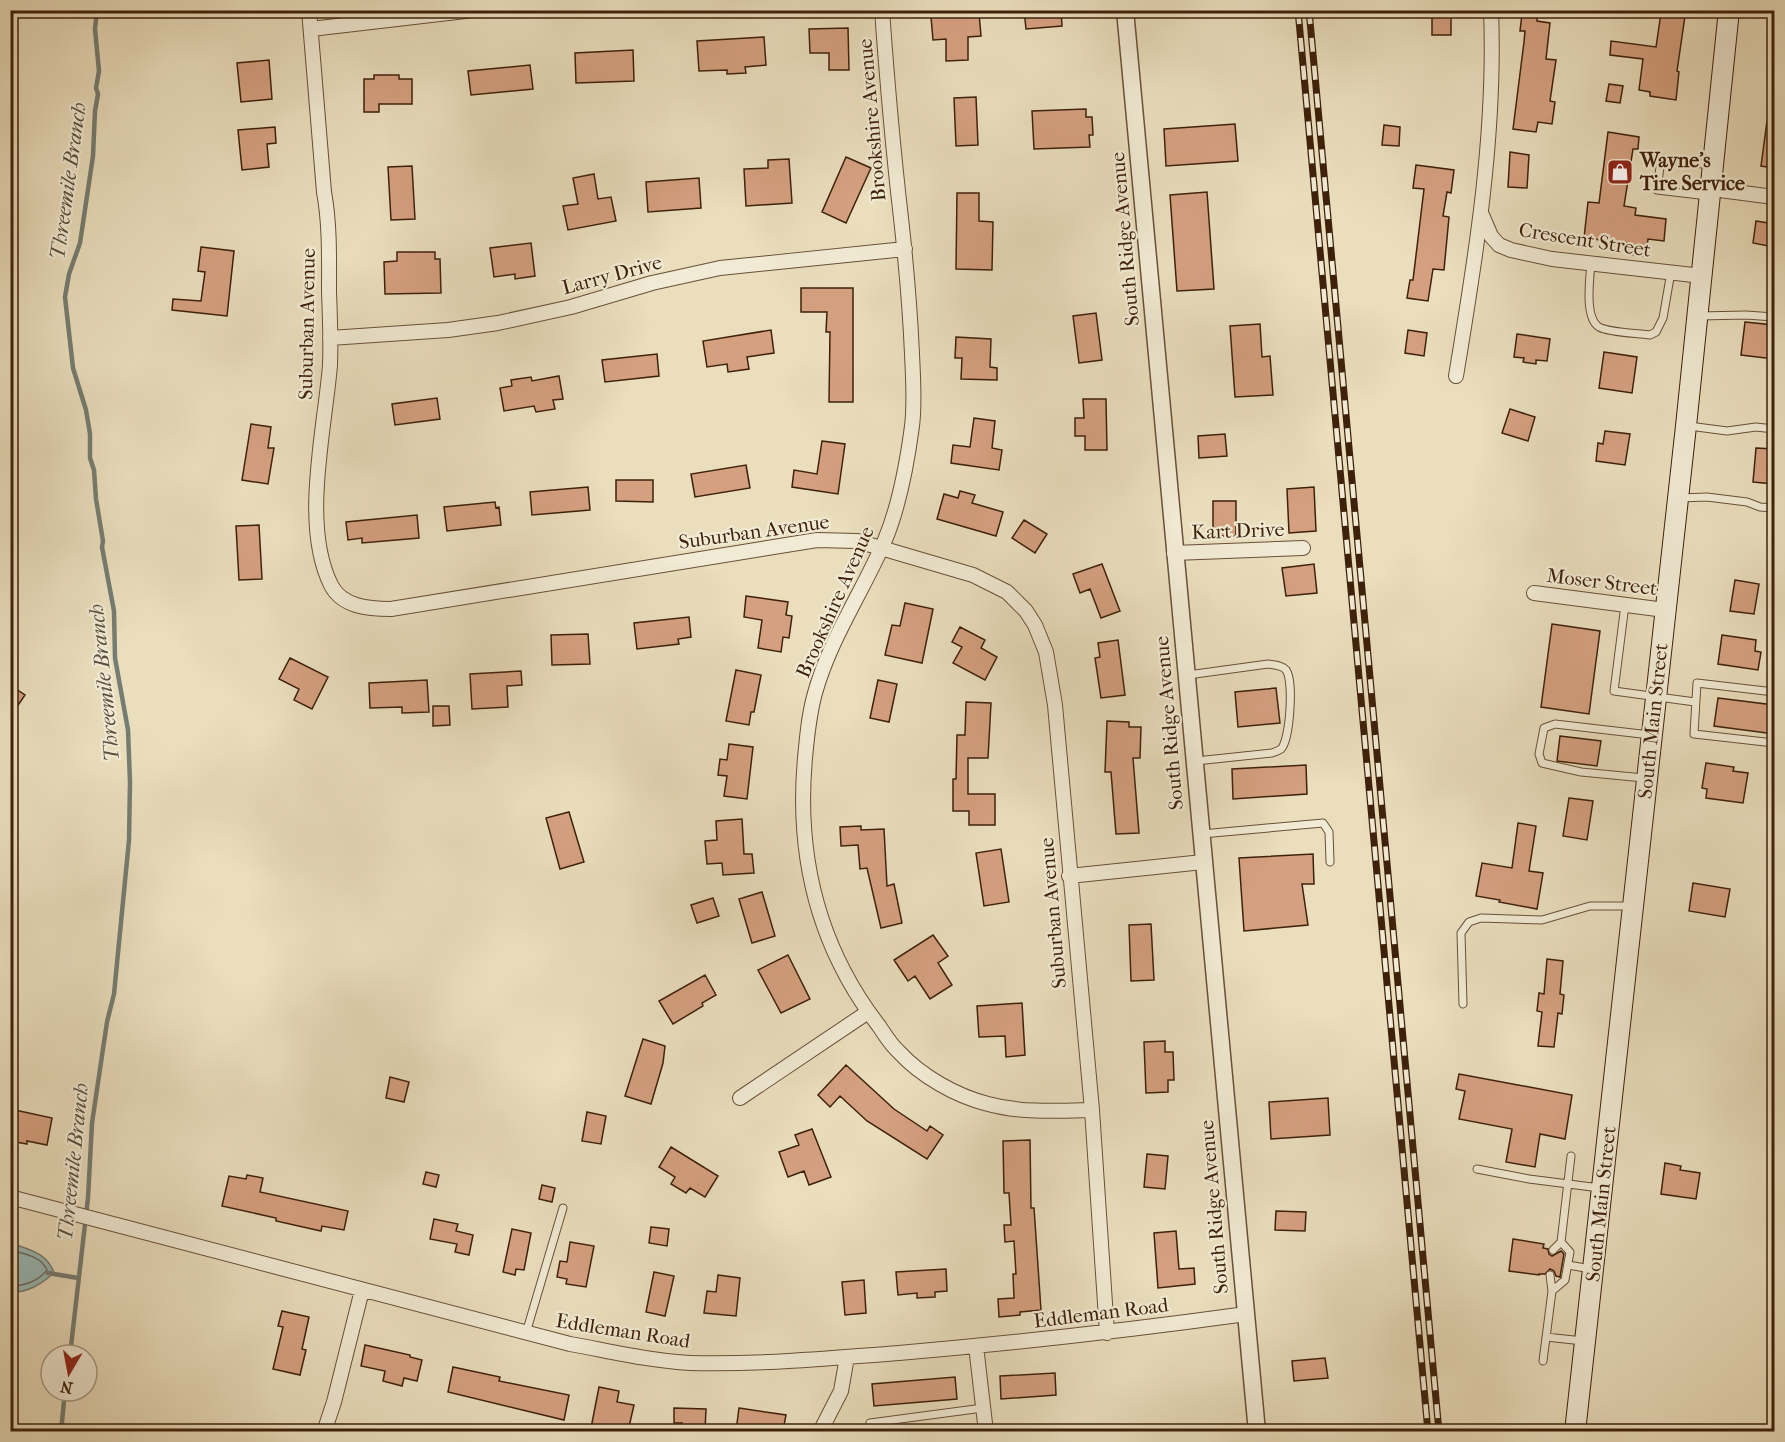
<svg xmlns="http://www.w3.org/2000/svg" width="1785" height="1442" viewBox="0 0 1785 1442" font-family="'IM FELL French Canon',serif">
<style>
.water{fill:#99bbb8;stroke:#757d73;stroke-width:1.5}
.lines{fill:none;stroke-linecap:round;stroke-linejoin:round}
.shore{stroke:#6c6e62;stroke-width:1.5}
.stream{stroke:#757d73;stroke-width:4.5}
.building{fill:#d5a080;stroke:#3e210b;stroke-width:1.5}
.service-casing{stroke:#695038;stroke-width:9}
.minor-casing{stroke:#695038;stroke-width:16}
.tertiary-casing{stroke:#695038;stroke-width:19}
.secondary-casing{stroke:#3e210b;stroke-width:22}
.service{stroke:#f1ead4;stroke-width:7}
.minor{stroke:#f1ead4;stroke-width:14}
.tertiary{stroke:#f1ead4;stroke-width:16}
.secondary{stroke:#f1ead4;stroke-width:20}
.rail-casing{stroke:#3e210b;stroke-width:7}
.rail{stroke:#f1ead4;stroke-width:4.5;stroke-dasharray:14;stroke-linecap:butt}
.labels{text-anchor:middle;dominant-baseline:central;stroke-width:4.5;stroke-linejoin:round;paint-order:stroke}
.street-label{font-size:20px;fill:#3e210b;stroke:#f1ead4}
.poi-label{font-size:20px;font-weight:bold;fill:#3e210b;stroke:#f1ead4;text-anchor:start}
.water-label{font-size:21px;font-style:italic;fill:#594f3f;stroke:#f1ead4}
</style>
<rect width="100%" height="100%" fill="#eadebd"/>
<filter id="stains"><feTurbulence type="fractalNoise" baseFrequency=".00333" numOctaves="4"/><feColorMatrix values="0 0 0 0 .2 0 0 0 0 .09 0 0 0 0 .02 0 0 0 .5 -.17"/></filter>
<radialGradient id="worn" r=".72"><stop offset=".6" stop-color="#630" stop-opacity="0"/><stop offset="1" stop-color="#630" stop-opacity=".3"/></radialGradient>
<path class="water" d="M11 1243C30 1250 47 1253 54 1273 41 1284 28 1293 11 1292Z"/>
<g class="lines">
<path class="shore" d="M10 1250C24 1254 41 1256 47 1270 38 1281 24 1286 10 1286"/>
<path class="stream" d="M48 1273 78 1278
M70 1355 88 1198 92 1123 107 1022 114 994 129 840 130 782 128 730 115 658 114 611 102 547 103 541 96 499 94 470 90 458V434L86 410 73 368 65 297 69 274 80 243 93 156 95 111 98 94 96 88 99 71 95 29 97 10
M61 1432 65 1391"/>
</g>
<path class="building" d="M1024 10H1061L1062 26 1026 29Z
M1432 10H1451V35H1432Z
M979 13 981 36 968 37V60L946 61V39L933 40 931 17Z
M1661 13 1685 16 1677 71 1679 72 1676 100 1650 96V92L1639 90 1643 59 1610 55 1611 41 1656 47Z
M1522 14 1537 16V21L1550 23 1546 59 1556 60 1550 101 1555 102 1552 124 1538 122 1536 132 1513 129 1524 42 1525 31H1520Z
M848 28 849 70H829V53H810L809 29Z
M764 37 766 65 745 67 746 73 727 74V70L699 71 697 41Z
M633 50 634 81 576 83 575 53Z
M269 60 272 99 241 102 237 63Z
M530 65 533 89 471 95 468 71Z
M374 75H399V79H412V104H379V112H364V79H374Z
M1609 84 1623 86 1620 103 1606 101Z
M976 97 978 145 956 146 954 98Z
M1086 109V117H1092L1093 135H1089L1090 147 1034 149 1032 111Z
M1767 121 1774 122V168L1761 166Z
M1235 124 1238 161 1166 166 1164 129Z
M1384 125 1400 127 1399 146 1382 145Z
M275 127 276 143 267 144 269 167 242 170 238 130Z
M1608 132 1639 137 1638 149H1633L1624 206 1636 208 1635 215 1666 219 1664 241 1648 239 1646 256 1627 254 1629 243 1584 238 1588 202 1599 203Z
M1510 152 1529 155 1527 188 1508 187Z
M846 157 871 168 846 223 822 212Z
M789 159 792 203 746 206 744 169 768 168V160Z
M1416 165 1454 170 1451 193 1447 192 1443 216 1449 217 1444 270 1433 269 1428 301 1407 298 1410 280H1413L1424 189 1413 188Z
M412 166 415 219 391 220 388 167Z
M594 174 598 199 611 197 616 221 568 230 563 206 578 204 573 178Z
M699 178 701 208 648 212 646 182Z
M1207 192 1214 289 1177 291 1170 195Z
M957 193H979V221L993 222 992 270 956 269Z
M1756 221 1774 224V247L1753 243Z
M531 243 535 276 515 279V274L494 277 490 248Z
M201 247 234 251 227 316 172 310 173 299 201 301 205 272 198 271Z
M397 252H435V259H440L441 293 385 294 384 262 397 261Z
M801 288H853V402H829L830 332H826L827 312H801Z
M1096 313 1102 360 1079 363 1073 316Z
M1745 322 1774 325V359L1741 355Z
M1260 324 1262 357 1270 356 1273 395 1235 397 1230 326Z
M771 330 774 353 747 357 749 369 728 372 727 364 707 367 703 341Z
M1408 330 1427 333 1424 356 1405 353Z
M1517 334 1550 339 1547 361 1536 360V364L1523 362 1524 358 1514 357Z
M956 337 991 339 990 367 997 368V380L961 379 962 358H955Z
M1604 352 1637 357 1632 393 1599 388Z
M657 354 659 376 605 382 602 360Z
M559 376 563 399 553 400 555 409 536 412 534 406 504 411 500 388 512 386 511 380 531 377 532 381Z
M437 398 440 419 395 425 392 404Z
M1083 399H1106L1107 450H1085V436H1075V418H1084Z
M1510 409 1535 417 1528 441 1502 433Z
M974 418 995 421 992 448 1002 450 999 470 951 463 953 445 970 447Z
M251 424 271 427 268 448H274L268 484 242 480Z
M1605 431 1630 434 1625 465 1596 461 1598 443 1603 444Z
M1225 434 1227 456 1199 458 1198 436Z
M822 441 845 444 838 494 792 487 794 470 817 474Z
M1756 448 1774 449V484L1753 482Z
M746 465 750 488 695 497 691 474Z
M616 480H653V502L616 501Z
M588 487 590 510 532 515 530 492Z
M1314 487 1316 531 1289 533 1287 489Z
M960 491 975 495 972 503 1003 512 996 536 937 519 944 494 958 498Z
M1213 501H1236V536H1213Z
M495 502 496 508 499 507 501 525 447 531 444 507Z
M417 515 419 538 362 543V538L348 540 346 522Z
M1024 520 1047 534 1035 553 1012 538Z
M259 525 262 579 239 580 236 526Z
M1102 564 1120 611 1101 618 1090 589 1080 593 1073 574Z
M1314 564 1317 593 1286 596 1282 568Z
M1735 580 1759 584 1754 614 1730 611Z
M746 596 788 602 786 615 792 616 789 638 783 637 781 652 758 648 762 620 744 617Z
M905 603 933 609 922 663 885 655 892 625 900 626Z
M689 617 691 637 678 639 679 644 637 649 634 623Z
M1552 624 1600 631 1589 714 1541 707Z
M960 627 985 640 981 648 997 657 985 680 953 663 962 647 952 642Z
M588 634 590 664 552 665 551 635Z
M1722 635 1756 640 1755 651 1761 652 1758 670 1718 664Z
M1118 640 1125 695 1101 698 1095 658 1100 657 1098 643Z
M290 658 328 677 312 709 294 700 299 689 279 679Z
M736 670 761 675 754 712H751L749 725 726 721Z
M521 671 522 685 507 686 508 707 472 709 470 674Z
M427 680 429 712 402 713V707L370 708 369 683Z
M878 680 897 684 889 722 870 718Z
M10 685 25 695 10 717Z
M1276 688 1280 723 1238 727 1235 692Z
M1718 698 1774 705V734L1714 726Z
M966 702 991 703 988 758H968V794H995V825H969V811H953V779H956L957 735H965Z
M433 706H449L450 725 433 726Z
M1107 721 1129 722V727H1141L1140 758H1133L1139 833 1116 834 1111 772H1105Z
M1560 736 1601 741 1597 766 1557 761Z
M729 744 753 747 747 799 724 796 727 776 718 775 720 759 727 760Z
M1706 763 1734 767 1733 771 1748 773 1743 803 1706 798 1707 789 1702 788Z
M1306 765 1307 794 1233 799 1232 769Z
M1569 798 1593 801 1587 840 1563 836Z
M569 812 584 862 560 869 546 818Z
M742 819 744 854H752L754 873 723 875 722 863 707 864 705 841 717 840 716 821Z
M1518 823 1536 826 1529 871 1543 873 1537 909 1499 902 1500 900 1476 896 1482 863 1512 868Z
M861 826V830L884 829 887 886 894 884 902 923 881 928 867 868 860 869 858 845 841 846 840 827Z
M1001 849 1009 902 984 906 976 853Z
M1313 854 1314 884H1302L1308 925 1244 931 1239 858Z
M1693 883 1730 889 1725 917 1689 911Z
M762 892 775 936 752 943 739 899Z
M713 898 719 916 697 923 691 905Z
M1151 924 1154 980 1131 981 1129 925Z
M933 935 948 956 938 963 952 985 930 999 915 976 908 981 894 960Z
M788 955 810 999 781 1013 758 970Z
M1547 959 1563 961 1560 994 1564 995 1562 1014 1558 1013 1554 1047 1538 1046 1542 1012 1537 1011 1539 993 1544 994Z
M705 975 716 995 702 1003 703 1006 673 1024 659 1001Z
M1022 1003 1025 1055 1006 1057 1005 1036 979 1037 977 1006Z
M643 1039 665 1046 663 1063 651 1104 625 1096Z
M1165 1041V1052H1173L1174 1080H1168V1092L1146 1093 1144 1042Z
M846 1065 894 1109 927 1131 930 1126 943 1135 927 1159 867 1121 840 1096 830 1107 818 1095Z
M1459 1074 1572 1095 1565 1139 1540 1134 1535 1167 1506 1162 1512 1129 1459 1119 1465 1091 1456 1089Z
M390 1077 409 1082 404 1102 386 1098Z
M1328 1098 1330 1135 1271 1139 1269 1102Z
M15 1110 52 1118 47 1145 27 1141V1144L10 1141Z
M587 1112 606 1116 601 1144 582 1141Z
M812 1129 831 1177 809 1185 804 1171 788 1177 779 1152 799 1145 795 1135Z
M1030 1140 1031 1208H1034L1041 1310 1020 1312V1315L999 1317 998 1299 1014 1298 1013 1274H1016L1014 1241 1005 1242 1004 1225H1011L1009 1193H1004L1003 1141Z
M671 1147 718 1176 705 1197 690 1188 686 1193 671 1184 675 1177 659 1167Z
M1147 1154 1168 1156 1165 1189 1144 1187Z
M1665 1163 1681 1166 1680 1170 1700 1173 1696 1199 1661 1194Z
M426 1172 439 1175 436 1187 423 1184Z
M247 1175 263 1178 260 1192 348 1211 344 1230 322 1226 321 1231 276 1221V1218L222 1206 229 1176 246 1179Z
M542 1185 555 1188 552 1202 539 1199Z
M1276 1211 1306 1212 1305 1231 1275 1230Z
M434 1219 458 1224 456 1231 473 1235 469 1255 455 1252 457 1244 430 1239Z
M651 1227 669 1229 667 1246 649 1243Z
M512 1229 531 1233 524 1270 516 1269 515 1275 503 1272Z
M1176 1231 1179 1269 1194 1268 1195 1284 1158 1288 1154 1233Z
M1513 1239 1544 1244 1543 1248 1548 1249 1549 1254 1552 1256 1561 1251 1564 1254 1560 1277 1556 1276 1554 1271 1550 1269 1545 1274H1539V1275L1509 1271Z
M570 1242 594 1246 586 1287 566 1284 567 1279 557 1277 560 1261 567 1262Z
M946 1269 947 1291 935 1292V1297L917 1298V1293L898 1295 896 1272Z
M654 1272 674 1276 665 1316 646 1312Z
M718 1275 740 1278 736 1316 704 1313 707 1291 716 1292Z
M864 1280 866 1313 845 1315 842 1282Z
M282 1311 309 1317 302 1349 306 1350 300 1375 273 1369 283 1327 278 1326Z
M365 1345 410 1355V1357L422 1360 417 1381 404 1378 402 1386 383 1381 385 1371 361 1366Z
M1325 1358 1328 1378 1294 1381 1292 1361Z
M453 1367 500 1377 499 1381 569 1395 564 1420 448 1392Z
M1055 1373 1056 1395 1001 1399 1000 1376Z
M955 1377 957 1399 874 1406 872 1384Z
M599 1387 619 1391 617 1402 634 1405 628 1431H609L591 1428Z
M674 1408 706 1409 705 1431H682V1423H674Z
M739 1408 786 1415 783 1431H736Z"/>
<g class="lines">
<defs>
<path id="service" d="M1708 196 1657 190 1661 159 1711 165
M1591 263C1590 278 1584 318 1599 327 1610 333 1637 333 1650 335L1656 332 1663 318 1671 272
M1699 316 1746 315 1774 317
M1689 426 1727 431 1756 427 1774 429
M1680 498 1707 497 1747 502 1760 507 1774 508
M1625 605 1614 691 1695 702
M1188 675 1268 664C1274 665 1282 665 1286 670 1294 681 1290 740 1281 749 1278 751 1275 752 1272 753L1196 761
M1774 692 1697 683 1694 734 1774 743
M1644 778 1581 772 1542 763 1539 754 1544 728 1555 724 1650 735
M1202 834 1323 823 1329 832 1330 862
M1463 1004 1461 933 1469 922 1481 918 1542 920 1590 906H1630
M1477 1169 1529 1179 1600 1188
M1553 1250 1561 1242 1571 1156
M1568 1265 1591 1269
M1552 1291 1565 1280 1570 1252 1561 1242
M526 1333 563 1208
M1546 1337 1583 1341
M1543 1361 1552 1291 1550 1275
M870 1423 983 1408"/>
<path id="minor" d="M309 10 324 192C330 225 329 258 329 292 330 316 331 341 330 365 325 429 301 525 331 585 342 607 369 609 391 609L817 540 857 541 973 575 1007 592 1026 611 1035 625 1046 652 1055 705 1092 1110 1107 1333
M882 10C887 80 893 149 901 218 906 263 910 308 912 354 913 378 915 402 912 426 907 464 900 504 885 540 863 591 830 639 815 693 809 714 807 736 805 758 796 857 818 947 879 1026 885 1035 891 1045 899 1052 921 1076 956 1096 988 1104 1021 1113 1057 1111 1092 1110
M311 29 474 10
M1712 189 1774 197
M1482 215 1491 236 1499 245 1511 250 1552 259 1702 276
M330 338 448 330 498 323 571 307 652 283 720 268 905 249
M1456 376C1476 256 1496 133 1491 10
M1174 553 1303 548
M1534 593 1665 610
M1069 876 1203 862
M740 1098 868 1012
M10 1197 570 1344C609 1351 650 1361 690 1363 760 1365 830 1358 899 1353 1015 1343 1130 1330 1246 1314
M976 1346 986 1432
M324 1432 334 1402 362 1290
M820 1432 841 1391 847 1357"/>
<path id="tertiary" d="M1125 10 1257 1432"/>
<path id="secondary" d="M1575 1432 1686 426 1729 10"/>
</defs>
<use href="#service" class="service-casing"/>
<use href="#minor" class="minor-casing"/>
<use href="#tertiary" class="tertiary-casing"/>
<use href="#secondary" class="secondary-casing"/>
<use href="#service" class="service"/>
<use href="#minor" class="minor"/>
<use href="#tertiary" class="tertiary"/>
<use href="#secondary" class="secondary"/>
<defs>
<path id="rail" d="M1298 10 1428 1432
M1309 10 1439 1432"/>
</defs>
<use href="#rail" class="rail-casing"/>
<use href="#rail" class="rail"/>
</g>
<defs>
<symbol id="shop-square" viewBox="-11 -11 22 22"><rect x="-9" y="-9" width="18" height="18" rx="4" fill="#8f2418" stroke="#f1ead4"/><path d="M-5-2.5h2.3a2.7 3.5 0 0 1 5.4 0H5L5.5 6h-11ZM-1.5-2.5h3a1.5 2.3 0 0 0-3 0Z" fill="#fff"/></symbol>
</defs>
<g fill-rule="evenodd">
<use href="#shop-square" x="1605" y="157" width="30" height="30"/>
</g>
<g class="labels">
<g class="street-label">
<text transform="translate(872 120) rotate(-95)">Brookshire Avenue</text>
<text transform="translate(1125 239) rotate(-95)">South Ridge Avenue</text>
<text transform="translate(1585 240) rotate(9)">Crescent Street</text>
<text transform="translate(612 275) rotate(-15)">Larry Drive</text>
<text transform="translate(307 324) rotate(-89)">Suburban Avenue</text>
<text transform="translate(1238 531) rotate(-2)">Kart Drive</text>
<text transform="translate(754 532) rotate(-8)">Suburban Avenue</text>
<text transform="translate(1602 582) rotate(7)">Moser Street</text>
<text transform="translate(835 602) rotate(-66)">Brookshire Avenue</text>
<text transform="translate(1653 721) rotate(-84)">South Main Street</text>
<text transform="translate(1169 723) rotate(-95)">South Ridge Avenue</text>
<text transform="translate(1053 913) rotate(-95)">Suburban Avenue</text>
<text transform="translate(1601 1204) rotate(-84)">South Main Street</text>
<text transform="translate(1214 1207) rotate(-95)">South Ridge Avenue</text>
<text transform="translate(1101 1313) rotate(-7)">Eddleman Road</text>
<text transform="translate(623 1331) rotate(9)">Eddleman Road</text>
</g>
<g class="poi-label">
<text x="1640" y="160">Wayne's<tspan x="1640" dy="23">Tire Service</tspan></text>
</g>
<g class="water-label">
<text transform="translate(68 181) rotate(-82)">Threemile Branch</text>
<text transform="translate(104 683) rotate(-96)">Threemile Branch</text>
<text transform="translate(73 1162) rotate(-84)">Threemile Branch</text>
</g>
</g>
<rect width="1785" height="1442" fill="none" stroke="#eadebd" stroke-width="36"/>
<rect x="12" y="12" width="1761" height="1418" fill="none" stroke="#3e210b" stroke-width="3"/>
<rect x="18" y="18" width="1749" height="1406" fill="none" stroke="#3e210b" stroke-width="1.5"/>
<g transform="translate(69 1373) rotate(190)"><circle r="28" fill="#f1ead4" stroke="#a99a84" stroke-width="1.5"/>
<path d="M0-4.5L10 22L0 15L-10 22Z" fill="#8f2418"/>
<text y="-9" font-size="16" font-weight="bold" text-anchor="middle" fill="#3e210b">N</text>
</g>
<rect width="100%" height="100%" filter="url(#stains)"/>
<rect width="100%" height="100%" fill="url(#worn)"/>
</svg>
